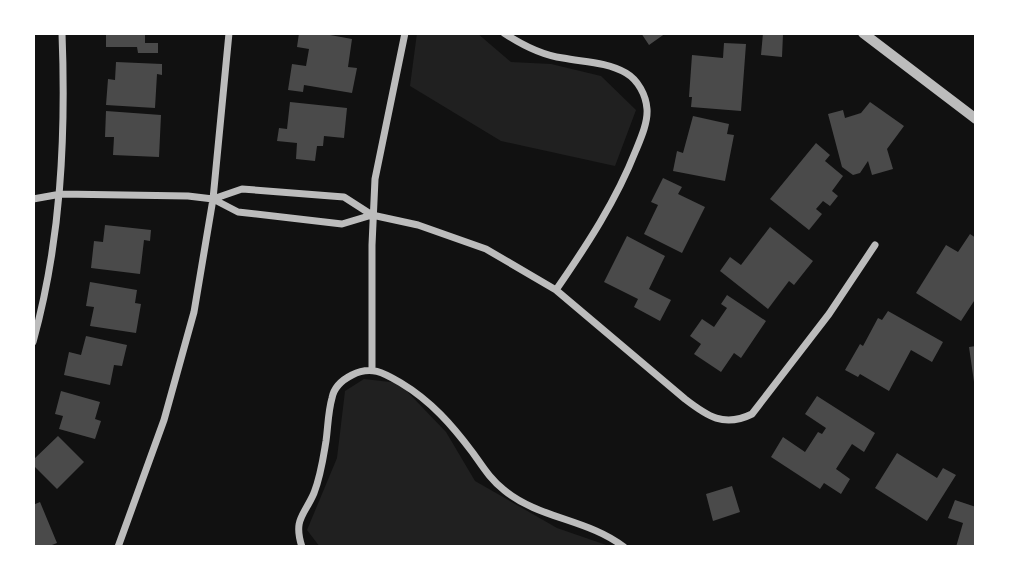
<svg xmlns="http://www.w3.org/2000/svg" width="1009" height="580" viewBox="0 0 1009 580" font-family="Signika,sans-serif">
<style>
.green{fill:#202020}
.building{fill:#4a4a4a}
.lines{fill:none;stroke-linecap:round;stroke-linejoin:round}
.minor{stroke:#bcbcbc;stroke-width:7}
.tertiary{stroke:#bcbcbc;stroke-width:10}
</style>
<rect width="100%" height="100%" fill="#111"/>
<path class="green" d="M417 33H477L511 62 551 64 601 76 636 110 615 166 501 141 410 86Z
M364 379 399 383 446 432 475 481 557 528 612 547H320L307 530 337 458 345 391Z"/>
<path class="building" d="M106 33H145V43H158V53H138L137 47H106Z
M299 33H319L352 39 348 67 357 68 352 93 304 85 303 92 288 90 292 64 306 66 309 49 297 47Z
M641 33H666L649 45Z
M763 33 783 34 782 57 761 55Z
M724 43 746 44 741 111 691 107 692 97H689L692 55 723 58Z
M116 62 162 64V75L157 74 155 108 106 105 108 79 115 80Z
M290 102 347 108 344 138 324 136 323 146H317L315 161 296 159 297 143 277 141 279 128 287 129Z
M870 102 904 126 887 149 893 169 872 175 868 161 860 173 853 175 842 167 828 114 843 110 845 118 861 113Z
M106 111 161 115 159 157 113 155 114 137H105Z
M693 116 729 124 727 134 734 135 725 181 673 171 677 151 683 153Z
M816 143 830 155 825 161 843 176 832 191 838 196 830 206 823 201 816 209 822 214 809 230 770 199Z
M663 178 682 187 678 194 705 207 682 253 644 234 658 205 651 202Z
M105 225 151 230 150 241 144 240 140 274 91 268 94 241 103 242Z
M770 227 813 261 794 285 789 281 768 309 720 271 730 257 741 265Z
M970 234 976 238V298L961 321 916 293 946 245 958 252Z
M627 236 665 256 649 289 671 300 660 321 634 307 638 299 604 282Z
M90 282 137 290 135 303 141 304 136 333 90 326 94 307 86 306Z
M727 295 766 321 741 358 734 353 721 372 694 354 701 344 690 336 702 319 714 327 727 308 721 304Z
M888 311 943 342 932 362 911 350 889 391 860 374 858 377 845 370 860 344 863 346 878 318 882 320Z
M86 336 127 345 122 366 114 365 110 385 64 375 69 352 81 355Z
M976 346V382H974L969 347Z
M61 391 100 402 95 419 101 421 95 439 59 429 63 416 55 414Z
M817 396 875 433 864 452 852 444 836 469 850 479 841 494 824 483 820 489 771 457 783 437 805 452 818 432 822 434 826 428 805 414Z
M58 436 84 462 57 489 33 465V460Z
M897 453 937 478 943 468 956 475 927 521 875 488Z
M732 486 740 512 713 521 706 494Z
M955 500 976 507V547H956L963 523 948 518Z
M40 502 57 543 47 547H33V505Z"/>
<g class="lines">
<path class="minor" d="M504 33C522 45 541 55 563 58 584 62 607 62 626 73 638 80 646 95 647 109 648 122 641 138 636 150 616 201 587 245 556 290
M33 199 61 194 188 196 213 199 238 212 342 224 372 215
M213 199 242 189 344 197 372 215 418 225 486 249 556 290 685 399C707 416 724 428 752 414L829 314 875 245
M33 342C61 241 66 137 62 33
M372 370V245L375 179 405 33
M118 547 164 420 194 312 213 199 229 33
M302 547C293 519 304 516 314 493 321 475 323 459 326 441 328 427 328 412 332 398 334 387 342 380 352 375 371 365 384 373 401 383 431 401 452 425 473 453 483 467 490 479 504 490 539 519 588 519 624 547"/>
<path class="tertiary" d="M863 33 976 119"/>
</g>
<rect width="1009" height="580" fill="none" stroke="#ffffff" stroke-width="70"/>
</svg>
